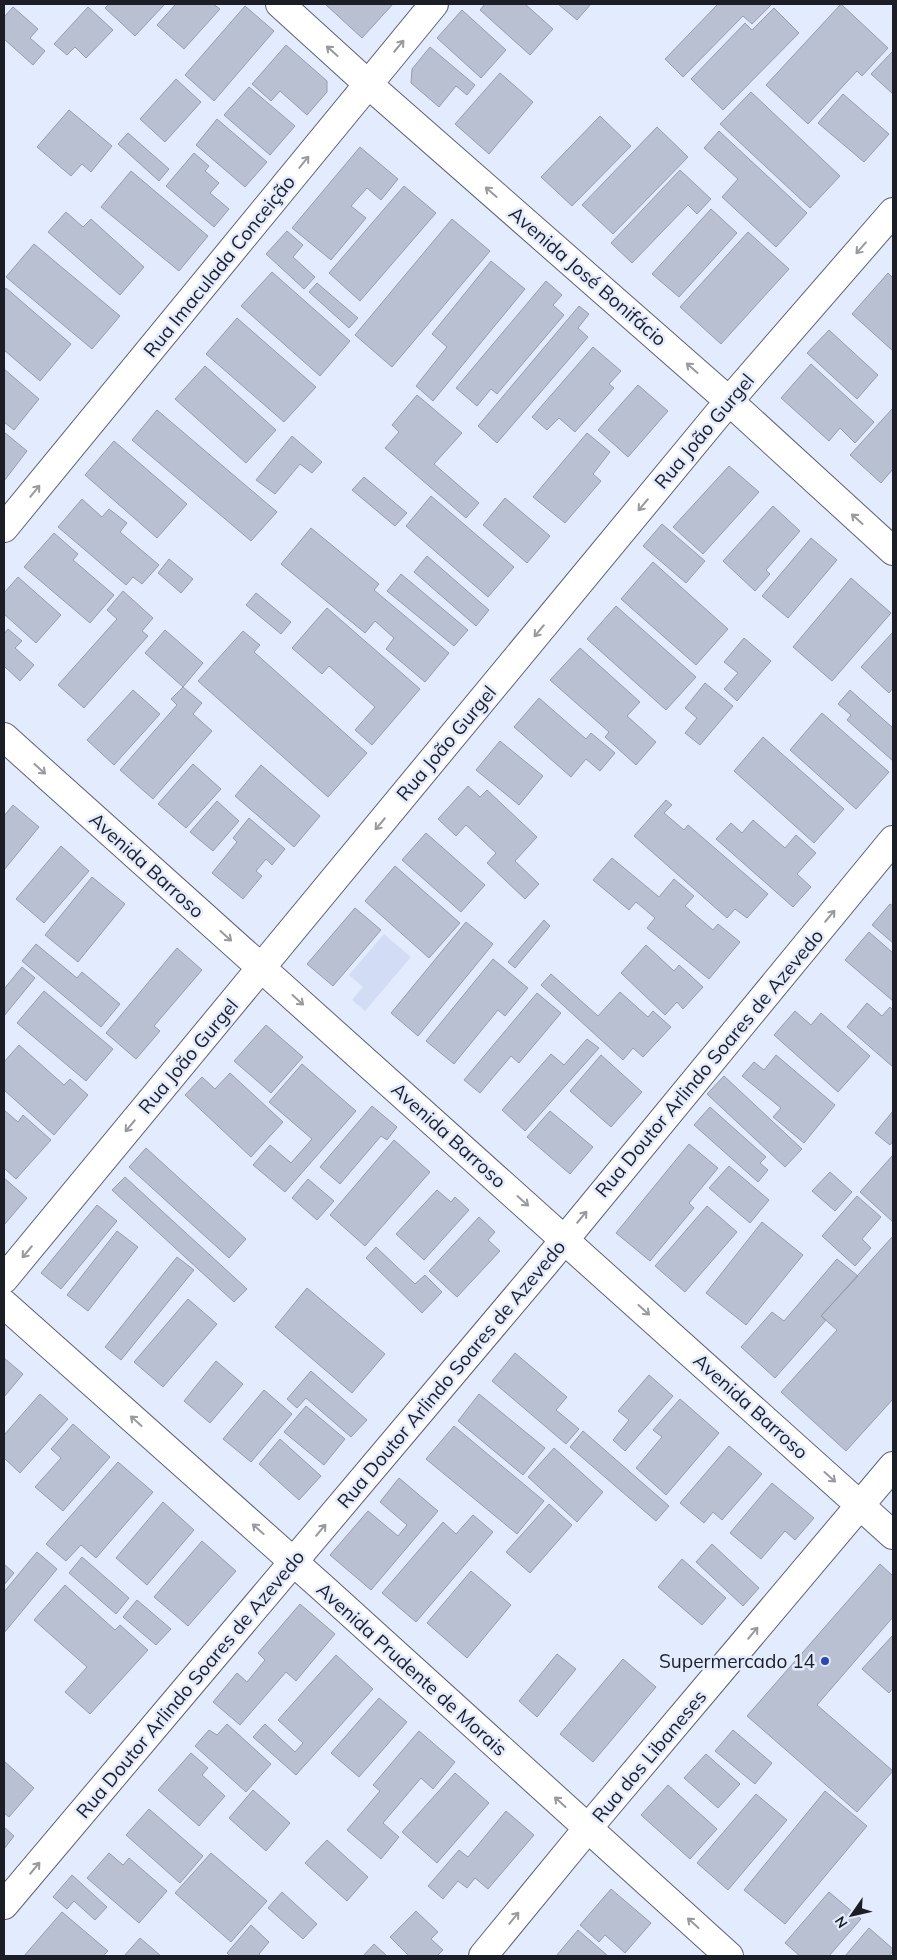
<svg xmlns="http://www.w3.org/2000/svg" width="897" height="1960" viewBox="0 0 897 1960" font-family="Mulish,sans-serif">
<style>
.built{fill:#d2ddf5}
.building{fill:#b8c0d2;stroke:#959dae}
.lines{fill:none;stroke-linecap:round;stroke-linejoin:round}
.minor-casing{stroke:#5d6374;stroke-width:30}
.minor{stroke:#fff;stroke-width:28}
.oneway{stroke:#999a9d}
.poi-dot{fill:#2b47b7;stroke:#e3ebfe;stroke-width:2}
.labels{text-anchor:middle;dominant-baseline:central;stroke-width:5;stroke-linejoin:round;paint-order:stroke}
.street-label{font-size:19px;fill:#1c1e25;stroke:#e3ebfe}
.poi-label{font-size:19px;fill:#1c1e25;stroke:#e3ebfe;text-anchor:end}
</style>
<rect width="100%" height="100%" fill="#e3ebfe"/>
<path class="built" d="M384 934 411 957 365 1011 352 1000 363 987 349 975Z"/>
<path class="building" d="M109 4H165L135 36 105 8Z
M176 4H213L220 9 184 49 157 25Z
M325 4H393L362 38Z
M485 4H525L553 29 530 55 480 10Z
M558 4H591L577 20Z
M718 4H772L752 24 743 16 683 77 665 59Z
M841 4 888 48 862 76 857 71 808 124 766 85Z
M245 6 274 31 214 101 185 75Z
M13 7 38 29 30 38 45 51 33 65 4 39V17Z
M88 7 113 30 86 58 75 47 67 55 54 44Z
M774 8 799 33 723 110 691 79 745 23 752 30Z
M462 10 506 50 481 78 437 38Z
M286 45 327 81V92L307 115 280 91 271 101 252 84Z
M430 47 475 85 467 95 456 86 439 107 411 83 412 69Z
M893 51V94L871 74Z
M500 73 533 102 489 154 455 124Z
M176 79 201 102 165 142 140 119Z
M249 87 295 126 270 155 224 115Z
M751 92 840 176 810 208 720 124Z
M843 94 889 134 864 162 818 123Z
M69 110 112 146 91 172 82 164 71 176 37 147Z
M600 116 631 146 572 206 541 177Z
M217 119 267 162 245 187 196 145Z
M657 127 688 157 613 234 582 205Z
M719 131 807 213 776 247 722 197 738 179 704 148Z
M128 133 169 169 159 181 118 144Z
M360 147 398 179 381 200 367 188 351 206 366 218 331 260 292 228Z
M194 153 209 166 205 171 219 183 210 193 229 209 214 227 166 186Z
M680 170 711 199 697 214 688 205 632 263 611 243Z
M131 171 208 236 179 271 101 207Z
M404 186 436 213 360 301 329 273Z
M711 209 737 233 679 297 652 274Z
M66 212 83 227 91 219 144 267 120 295 48 232Z
M452 219 490 251 392 367 355 335Z
M287 231 303 245 293 257 315 277 304 289 266 254Z
M748 232 789 269 721 344 680 307Z
M34 244 120 316 92 349 6 277Z
M491 261 525 289 433 401 416 386 447 347 432 334Z
M272 272 350 341 320 376 241 306Z
M888 273 893 278V351L852 314Z
M546 281 562 295 553 305 564 315 497 394 491 389 477 406 456 388Z
M317 283 358 318 349 328 309 292Z
M6 288 71 344 40 381 4 350V292Z
M579 306 589 314 578 328 588 337 497 443 478 426Z
M237 318 316 387 284 422 206 354Z
M829 330 878 375 857 399 807 353Z
M593 347 621 371 609 384 614 388 575 432 559 418 547 430 532 417Z
M811 364 874 422 855 443 840 428 829 441 781 398Z
M205 366 276 430 246 463 175 399Z
M4 369 39 399 14 430 4 422Z
M638 385 668 411 628 457 598 430Z
M417 395 462 433 434 464 479 503 466 518 385 448 399 432 392 425Z
M893 408V469L881 483 850 455Z
M157 410 277 512 251 541 132 440Z
M4 432 27 451 4 481Z
M587 433 610 452 593 474 601 481 565 523 533 497Z
M292 436 322 462 312 473 300 464 275 494 256 480Z
M114 441 187 504 157 538 85 475Z
M729 466 759 492 703 554 673 527Z
M364 477 407 513 395 526 352 490Z
M431 496 514 567 488 597 406 526Z
M505 498 550 536 527 563 483 525Z
M82 499 102 517 109 509 127 523 120 532 159 565 142 584 133 577 126 585 58 527Z
M773 506 800 531 766 570 770 574 755 591 723 561Z
M662 524 705 561 686 583 643 546Z
M311 528 379 584 374 590 449 653 425 682 386 649 394 638 375 621 365 633 281 564Z
M54 533 78 554 73 560 114 595 90 623 24 567Z
M811 538 837 560 788 618 762 596Z
M427 556 489 610 476 626 414 572Z
M169 559 193 579 181 593 158 573Z
M653 562 728 629 696 665 621 599Z
M401 574 468 630 454 646 387 591Z
M18 577 61 615 36 643 4 614V593Z
M851 578 891 613 832 681 793 647Z
M123 591 153 618 142 631 148 636 84 708 58 685 117 619 107 610Z
M256 593 291 622 281 634 246 605Z
M616 606 696 677 666 710 587 639Z
M327 608 420 689 372 745 355 730 375 707 329 666 322 674 292 648Z
M8 629 22 641 15 648 34 665 20 681 4 666V634Z
M165 630 203 663 183 687 145 653Z
M243 631 260 645 254 652 367 753 328 797 198 681Z
M893 632V688L889 693 861 667Z
M744 638 771 661 737 701 724 689 738 673 724 662Z
M580 648 640 702 627 716 656 742 636 765 605 737 609 732 550 680Z
M705 683 733 706 700 745 685 733 697 718 685 708Z
M183 687 202 703 193 714 212 731 153 799 120 770 177 705 171 699Z
M133 690 160 714 114 765 87 740Z
M850 690 893 728V761L847 720 851 715 838 704Z
M539 698 586 739 591 733 615 753 600 771 586 759 571 777 514 727Z
M822 713 889 772 856 809 790 750Z
M763 737 844 809 814 843 734 771Z
M500 741 543 776 519 805 476 770Z
M193 764 221 789 186 828 158 804Z
M261 765 320 816 294 847 235 796Z
M468 786 480 797 487 790 537 837 515 861 539 884 525 899 487 863 496 853 466 825 456 836 438 819Z
M666 800 672 805 664 813 684 830 688 825 768 894 747 918 735 909 727 918 634 836Z
M217 801 239 821 213 851 190 832Z
M13 805 39 827 4 870V816Z
M249 818 285 849 272 865 266 859 256 871 262 876 243 899 212 873 237 842 233 838Z
M753 820 785 848 796 835 816 853 797 874 811 887 793 907 716 839 731 823 742 833Z
M426 833 485 885 461 912 402 860Z
M61 846 89 871 44 923 16 899Z
M612 858 659 897 674 879 694 896 685 906 713 930 718 924 740 942 709 979 647 928 655 918 636 902 629 910 593 880Z
M395 866 460 923 429 958 365 901Z
M92 877 125 904 78 962 45 935Z
M890 904 893 906V943L872 925Z
M355 908 381 930 333 986 307 964Z
M544 920 550 926 515 968 508 962Z
M466 922 493 944 418 1036 391 1013Z
M869 932 893 953V1001L845 960Z
M36 944 77 978 82 972 120 1004 101 1027 22 961Z
M646 945 674 971 679 965 703 987 683 1009 677 1002 665 1015 621 973Z
M177 948 202 970 154 1026 160 1031 136 1059 106 1033Z
M493 959 528 988 505 1016 498 1010 454 1064 426 1041Z
M22 967 35 978 4 1016V989Z
M551 974 598 1016 620 992 648 1017 653 1011 671 1027 643 1057 633 1048 623 1060 541 985Z
M44 991 113 1049 86 1081 17 1023Z
M537 993 561 1013 519 1063 511 1056 480 1093 464 1080Z
M867 1003 882 1016 890 1007 893 1010V1067L847 1027Z
M795 1011 811 1025 821 1013 870 1056 838 1092 774 1035Z
M266 1025 303 1057 271 1093 234 1061Z
M587 1039 599 1048 525 1131 502 1110 551 1054 564 1065Z
M19 1045 64 1085 70 1079 88 1095 54 1135 4 1090V1062Z
M601 1055 642 1092 611 1127 570 1091Z
M776 1055 835 1105 804 1143 773 1117 781 1108 742 1076 754 1062 764 1070Z
M302 1064 356 1111 285 1192 253 1165 270 1145 291 1163 312 1139 269 1102Z
M230 1073 283 1122 251 1157 185 1095 202 1077 215 1089Z
M724 1076 802 1149 785 1167 707 1094Z
M372 1106 397 1127 387 1140 381 1136 340 1184 320 1167Z
M710 1107 766 1157 760 1163 768 1170 758 1182 694 1125Z
M4 1110 18 1122 23 1115 51 1140 16 1179 4 1168Z
M550 1111 593 1147 570 1174 527 1137Z
M893 1111V1141L890 1145 875 1133Z
M394 1140 430 1172 365 1246 330 1215Z
M689 1144 718 1168 689 1203 694 1208 650 1261 616 1233Z
M146 1148 246 1239 229 1258 129 1167Z
M893 1155V1222L860 1192Z
M729 1166 769 1200 750 1223 709 1188Z
M830 1172 852 1192 835 1211 812 1191Z
M125 1177 247 1289 234 1302 112 1190Z
M4 1178 27 1198 4 1225Z
M308 1179 334 1201 317 1220 292 1198Z
M437 1190 451 1202 455 1197 469 1210 424 1260 396 1234Z
M857 1196 881 1217 862 1239 871 1248 855 1266 822 1236Z
M97 1205 117 1221 61 1289 41 1273Z
M707 1206 737 1232 685 1292 655 1266Z
M479 1217 495 1232 488 1240 500 1251 457 1297 429 1271Z
M762 1222 803 1255 746 1325 706 1293Z
M117 1231 138 1247 88 1311 67 1295Z
M893 1236V1399L846 1451 781 1392 837 1330 821 1316Z
M376 1247 415 1284 425 1275 442 1292 422 1313 366 1258Z
M177 1257 194 1270 121 1360 105 1347Z
M837 1259 858 1276 821 1316 826 1320 775 1378 741 1347 772 1312 784 1321Z
M307 1288 385 1354 352 1393 275 1327Z
M188 1299 217 1324 163 1387 134 1362Z
M515 1353 567 1397 556 1410 579 1429 566 1444 492 1381Z
M4 1358 23 1374 4 1397Z
M216 1361 243 1384 210 1423 184 1401Z
M311 1371 367 1420 351 1437 306 1398 297 1408 287 1399Z
M649 1375 673 1396 625 1451 613 1440 629 1420 618 1411Z
M264 1390 292 1414 251 1462 223 1439Z
M40 1394 68 1419 20 1473 4 1458V1435Z
M479 1394 545 1448 523 1475 458 1421Z
M680 1399 719 1433 666 1495 636 1468 662 1437 653 1430Z
M306 1406 345 1439 324 1465 284 1432Z
M73 1424 110 1457 63 1511 35 1487 61 1458 51 1449Z
M454 1426 544 1501 517 1534 426 1459Z
M583 1431 669 1506 656 1521 570 1447Z
M280 1439 321 1476 299 1500 259 1464Z
M729 1446 762 1474 722 1520 713 1512 704 1523 680 1503Z
M554 1448 603 1492 577 1522 528 1477Z
M118 1462 153 1492 96 1558 81 1545 66 1561 46 1544Z
M399 1478 438 1511 371 1590 330 1555 368 1511 398 1536 407 1525 380 1502Z
M772 1483 814 1518 795 1540 785 1531 761 1559 730 1533Z
M163 1502 194 1530 147 1585 116 1558Z
M549 1504 572 1525 530 1573 506 1552Z
M473 1515 493 1532 416 1622 382 1593 443 1522 456 1534Z
M202 1541 236 1571 188 1626 154 1597Z
M712 1544 759 1588 743 1606 696 1562Z
M37 1552 57 1569 4 1633V1592Z
M82 1557 129 1598 116 1614 69 1573Z
M682 1559 726 1598 702 1625 658 1587Z
M4 1564 14 1573 4 1585Z
M880 1564 893 1576V1617L817 1705 893 1771 857 1812 747 1716Z
M471 1571 511 1605 467 1658 427 1623Z
M65 1585 115 1630 120 1625 148 1650 90 1714 65 1692 87 1667 34 1620Z
M137 1600 171 1629 156 1645 123 1617Z
M300 1604 335 1634 296 1681 286 1672 240 1725 213 1702 237 1673 247 1682 265 1660 258 1653Z
M893 1635V1688L889 1693 862 1669Z
M557 1654 576 1669 537 1717 519 1701Z
M336 1655 373 1689 296 1775 253 1737 265 1724 295 1752 303 1743 278 1720Z
M623 1659 656 1687 593 1762 560 1734Z
M379 1698 407 1722 359 1777 331 1753Z
M227 1724 271 1764 246 1792 195 1746 209 1730 217 1735Z
M733 1730 772 1763 755 1784 715 1751Z
M419 1731 455 1762 433 1789 421 1778 383 1823 399 1837 381 1859 347 1830 380 1791 373 1785Z
M191 1753 208 1768 202 1775 225 1796 199 1826 158 1790Z
M706 1754 740 1784 718 1808 684 1778Z
M4 1761 34 1788 9 1817 4 1813Z
M455 1773 489 1803 437 1863 402 1832Z
M668 1785 717 1829 690 1859 641 1815Z
M253 1790 290 1823 266 1851 229 1818Z
M825 1791 867 1826 785 1924 744 1890Z
M756 1794 787 1820 728 1890 697 1863Z
M149 1809 203 1856 180 1883 126 1835Z
M506 1811 534 1835 488 1889 475 1878 467 1888 458 1881 443 1899 428 1886 459 1850 468 1857Z
M4 1827 14 1836 4 1849Z
M327 1840 368 1877 347 1901 305 1863Z
M109 1853 123 1865 129 1858 167 1891 139 1923 87 1878Z
M211 1853 267 1901 231 1942 175 1893Z
M72 1875 107 1907 95 1920 74 1901 67 1909 53 1897Z
M611 1889 651 1923 625 1953 605 1935 599 1942 580 1925Z
M282 1892 317 1924 303 1939 268 1908Z
M829 1892 861 1919 829 1956H800L785 1943Z
M416 1911 438 1932 431 1939 443 1950 437 1956H409L390 1937Z
M62 1912 108 1951 103 1956H24Z
M251 1925 269 1942 259 1954 261 1956H230L227 1953Z
M869 1928 893 1949V1951L889 1956H845Z
M578 1930 608 1956H556Z
M140 1938 161 1956H124Z
M374 1944 387 1956H363Z"/>
<g class="lines">
<defs>
<path id="minor" d="M280 4 368 84 729 401 893 551
M4 528 434 4
M4 737 893 1535
M4 1279 729 401 893 212
M4 1304 324 1589 729 1956
M4 1905 547 1261 893 840
M483 1956 588 1828 893 1466"/>
</defs>
<use href="#minor" class="minor-casing"/>
<use href="#minor" class="minor"/>
</g>
<defs><path id="oneway-shaft" d="M-6 0H5M1.5-3L5.5 0L1.5 3" fill="none" stroke-width="1.6" stroke-linecap="round" stroke-linejoin="round" transform="scale(1.25)"/></defs>
<g class="oneway">
<use href="#oneway-shaft" transform="translate(399 46) rotate(-50)"/>
<use href="#oneway-shaft" transform="translate(332 51) rotate(-138)"/>
<use href="#oneway-shaft" transform="translate(304 162) rotate(-51)"/>
<use href="#oneway-shaft" transform="translate(491 192) rotate(-139)"/>
<use href="#oneway-shaft" transform="translate(861 248) rotate(131)"/>
<use href="#oneway-shaft" transform="translate(692 368) rotate(-139)"/>
<use href="#oneway-shaft" transform="translate(35 491) rotate(-51)"/>
<use href="#oneway-shaft" transform="translate(643 505) rotate(130)"/>
<use href="#oneway-shaft" transform="translate(857 519) rotate(-138)"/>
<use href="#oneway-shaft" transform="translate(539 631) rotate(130)"/>
<use href="#oneway-shaft" transform="translate(40 769) rotate(42)"/>
<use href="#oneway-shaft" transform="translate(380 824) rotate(130)"/>
<use href="#oneway-shaft" transform="translate(830 916) rotate(-50)"/>
<use href="#oneway-shaft" transform="translate(226 936) rotate(42)"/>
<use href="#oneway-shaft" transform="translate(298 1000) rotate(42)"/>
<use href="#oneway-shaft" transform="translate(130 1126) rotate(130)"/>
<use href="#oneway-shaft" transform="translate(523 1201) rotate(42)"/>
<use href="#oneway-shaft" transform="translate(582 1217) rotate(-50)"/>
<use href="#oneway-shaft" transform="translate(27 1252) rotate(130)"/>
<use href="#oneway-shaft" transform="translate(644 1310) rotate(42)"/>
<use href="#oneway-shaft" transform="translate(136 1421) rotate(-138)"/>
<use href="#oneway-shaft" transform="translate(830 1477) rotate(42)"/>
<use href="#oneway-shaft" transform="translate(258 1529) rotate(-138)"/>
<use href="#oneway-shaft" transform="translate(321 1530) rotate(-50)"/>
<use href="#oneway-shaft" transform="translate(753 1633) rotate(-50)"/>
<use href="#oneway-shaft" transform="translate(560 1802) rotate(-138)"/>
<use href="#oneway-shaft" transform="translate(35 1868) rotate(-50)"/>
<use href="#oneway-shaft" transform="translate(514 1918) rotate(-51)"/>
<use href="#oneway-shaft" transform="translate(693 1923) rotate(-138)"/>
</g>
<circle class="poi-dot" cx="825" cy="1661" r="5"/>
<g class="labels">
<g class="street-label">
<text transform="translate(219 266) rotate(-51)">Rua Imaculada Conceição</text>
<text transform="translate(588 276) rotate(41)">Avenida José Bonifácio</text>
<text transform="translate(704 431) rotate(-50)">Rua João Gurgel</text>
<text transform="translate(446 743) rotate(-50)">Rua João Gurgel</text>
<text transform="translate(147 865) rotate(42)">Avenida Barroso</text>
<text transform="translate(188 1056) rotate(-50)">Rua João Gurgel</text>
<text transform="translate(709 1063) rotate(-50)">Rua Doutor Arlindo Soares de Azevedo</text>
<text transform="translate(449 1135) rotate(42)">Avenida Barroso</text>
<text transform="translate(451 1374) rotate(-50)">Rua Doutor Arlindo Soares de Azevedo</text>
<text transform="translate(751 1406) rotate(42)">Avenida Barroso</text>
<text transform="translate(412 1669) rotate(42)">Avenida Prudente de Morais</text>
<text transform="translate(190 1684) rotate(-50)">Rua Doutor Arlindo Soares de Azevedo</text>
<text transform="translate(649 1756) rotate(-50)">Rua dos Libaneses</text>
</g>
<g class="poi-label">
<text x="815" y="1661">Supermercado 14</text>
</g>
</g>
<rect width="897" height="1960" fill="none" stroke="#1c1e25" stroke-width="10"/>
<g transform="translate(852 1915) rotate(236)" stroke="#e3ebfe" stroke-width="4" paint-order="stroke">
<path d="M0-4L9 19L0 12L-9 19Z" fill="#1c1e25"/>
<text y="-8" font-size="14" font-weight="bold" text-anchor="middle" fill="#1c1e25">N</text>
</g>
</svg>
